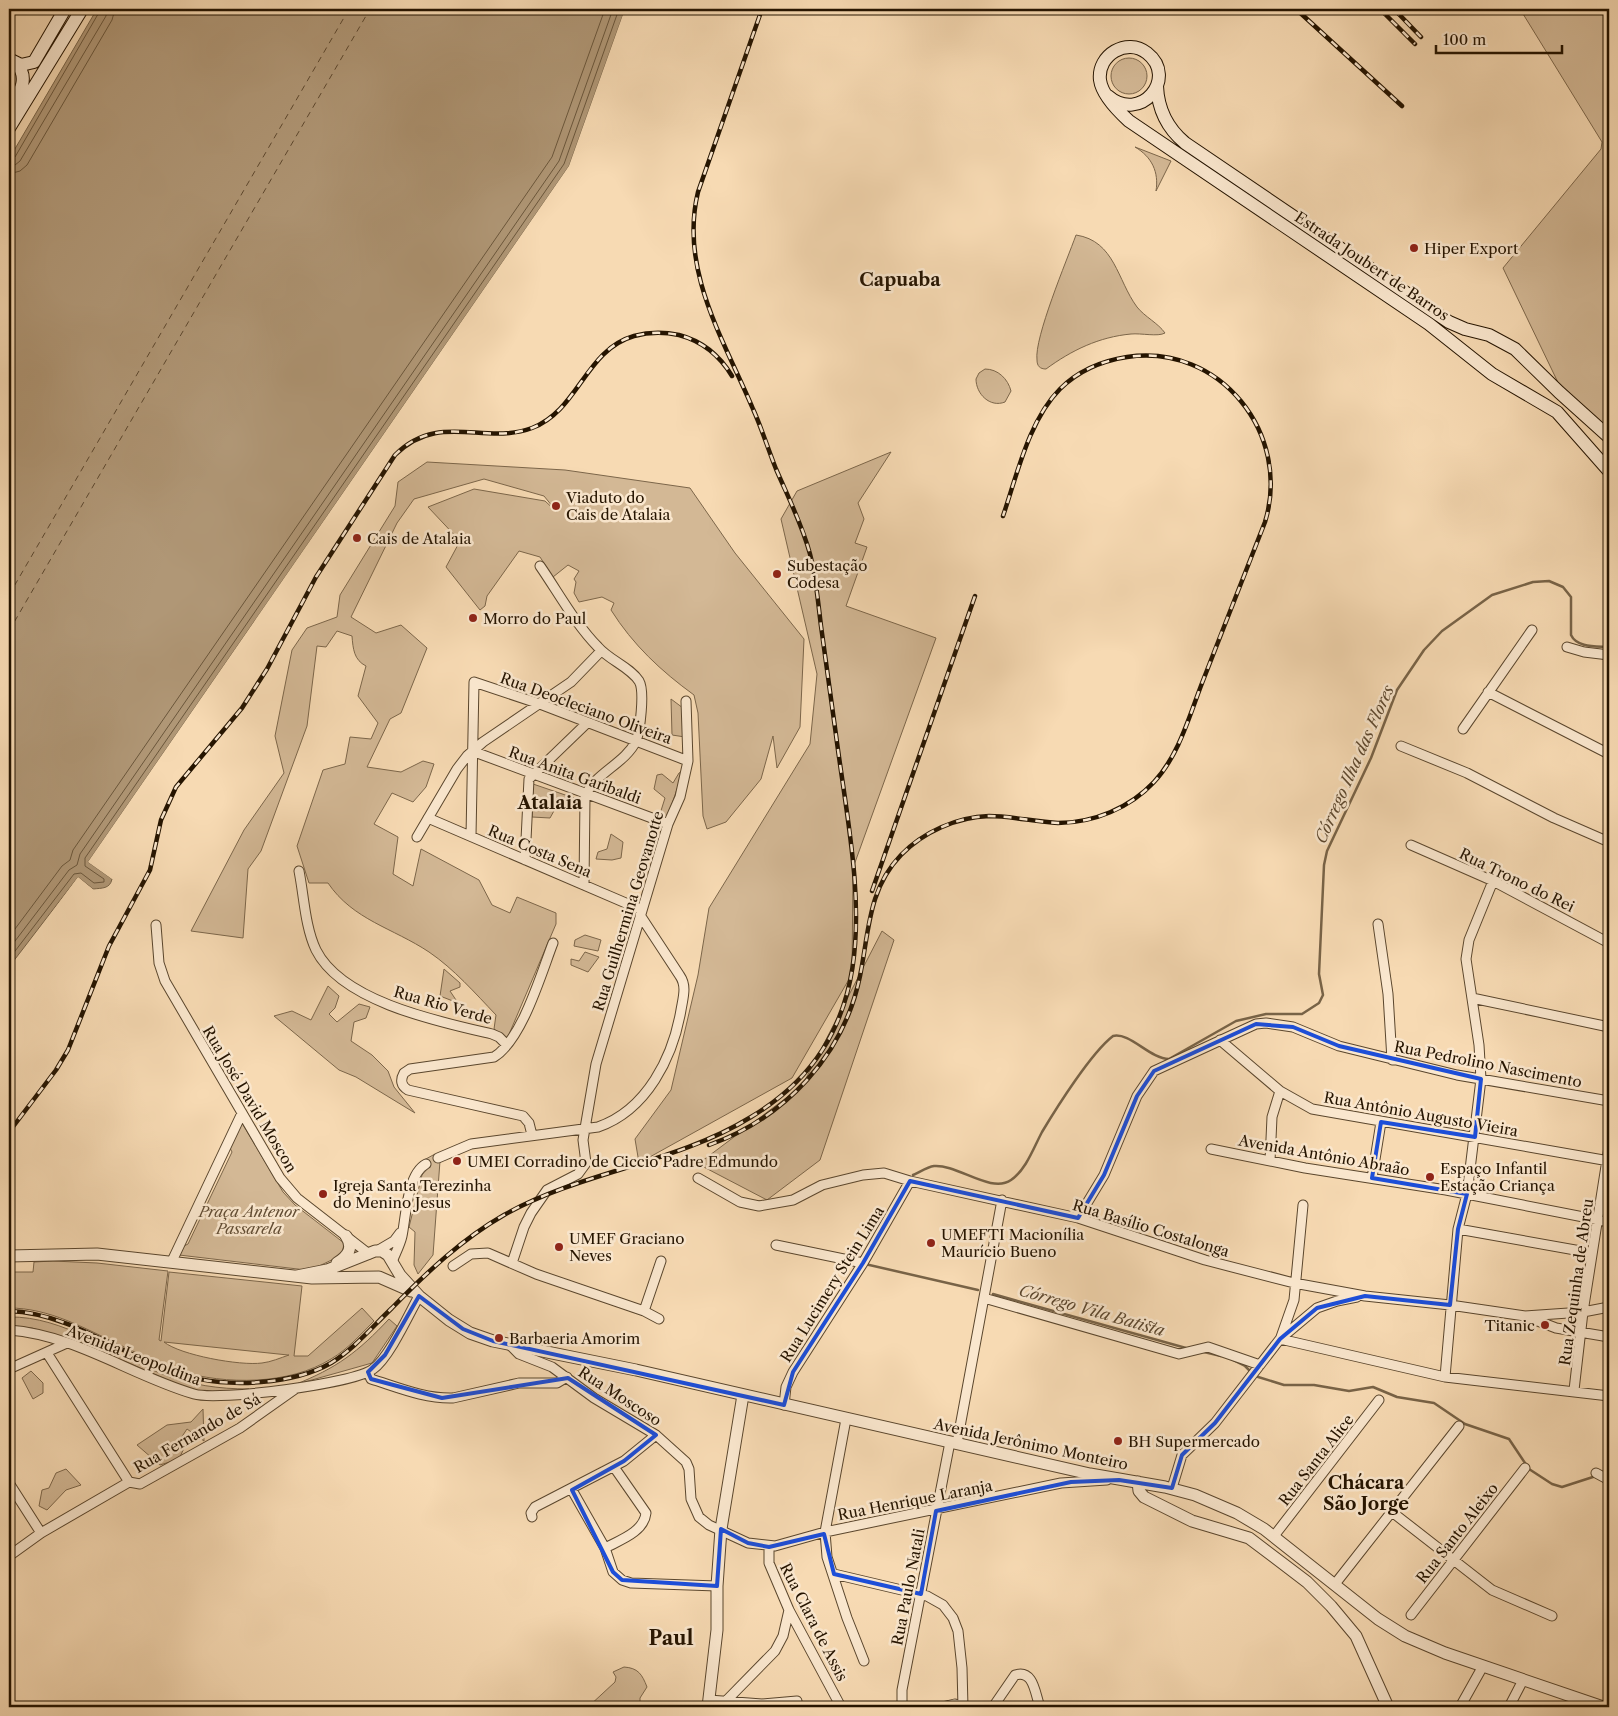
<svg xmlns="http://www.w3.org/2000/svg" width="1618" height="1716" viewBox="0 0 1618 1716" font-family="'Libre Caslon Text',serif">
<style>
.green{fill:#d3b895;stroke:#7c664a;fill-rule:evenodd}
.water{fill:#b09776;stroke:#786347}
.pier{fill:#f7dab3}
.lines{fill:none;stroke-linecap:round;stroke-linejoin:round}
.shore{stroke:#6a563b;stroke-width:1}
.stream{stroke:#786347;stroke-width:2.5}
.ferry{stroke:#5d482f;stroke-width:1;stroke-dasharray:6 5;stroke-linecap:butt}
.minor-casing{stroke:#5a462d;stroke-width:11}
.tertiary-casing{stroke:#5a462d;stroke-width:13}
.secondary-casing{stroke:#251400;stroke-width:14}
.minor{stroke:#fae7ce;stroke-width:9}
.tertiary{stroke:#fae7ce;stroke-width:11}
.secondary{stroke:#fae7ce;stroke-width:12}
.rail-casing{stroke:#251400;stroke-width:4.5}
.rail{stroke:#fae7ce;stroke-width:2.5;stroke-dasharray:8;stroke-linecap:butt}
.marked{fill:none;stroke:#1d4ed8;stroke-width:4;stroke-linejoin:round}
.poi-dot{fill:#8f2418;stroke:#fae7ce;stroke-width:2}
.labels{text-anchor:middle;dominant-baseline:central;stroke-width:5;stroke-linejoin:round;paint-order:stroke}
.poi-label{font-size:15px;fill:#251400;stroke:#fae7ce;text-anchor:start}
.street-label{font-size:15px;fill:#251400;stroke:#fae7ce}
.park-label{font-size:15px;font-style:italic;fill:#624d34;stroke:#fae7ce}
.water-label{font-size:16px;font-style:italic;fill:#5d482f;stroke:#fae7ce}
.quarter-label{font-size:18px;font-weight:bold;fill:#251400;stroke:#fae7ce}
.district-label{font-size:20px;font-weight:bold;fill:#251400;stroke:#fae7ce}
</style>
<rect width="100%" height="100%" fill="#f7dab3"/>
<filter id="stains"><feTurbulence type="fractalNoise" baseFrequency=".004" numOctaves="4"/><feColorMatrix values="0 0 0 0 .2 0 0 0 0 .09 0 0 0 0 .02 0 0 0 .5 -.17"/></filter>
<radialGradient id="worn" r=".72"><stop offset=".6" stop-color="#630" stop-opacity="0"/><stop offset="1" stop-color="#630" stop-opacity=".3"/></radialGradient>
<path class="green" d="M1520 9H1609V432L1564 395 1503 268 1601 149 1602 142Z
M1111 76a18 18 0 1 1 36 0a18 18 0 1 1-36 0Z
M1135 147 1171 161 1156 191C1159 172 1152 157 1135 147Z
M1076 235C1115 241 1117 280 1137 307 1145 317 1158 323 1165 333 1158 337 1141 333 1131 334 1099 337 1072 350 1046 369 1040 369 1037 366 1037 360 1034 338 1067 260 1076 235Z
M985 369C998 369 1008 379 1011 391L1005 402C990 408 976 394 976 379L979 373Z
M891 452 858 503 864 519 855 543 867 547 846 606 936 638 853 868 852 974 792 1078 639 1163 635 1139 671 1090 698 975 709 908 810 744 817 674 781 519 797 491Z
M427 462 565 470 690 488 735 553 804 639 800 727 777 768 773 736 761 779 726 822 707 829 703 816 698 713 694 695C661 671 633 645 611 610L614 603 602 597 579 602 574 593 576 582 574 579 579 571 568 565 553 577 540 557 519 551 487 596 485 606 480 610 446 567 460 541 428 507 474 489 545 501 557 512 544 496 484 479 414 499 397 523 351 617 376 633 401 625 427 648 401 713 390 719 367 767 401 772 423 761 434 764 426 787 413 802 392 793 374 824 398 837 393 874 413 886 421 849 479 880 492 905 510 913 517 897 556 913V924L507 1039 494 1029 496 1015C475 993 454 969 429 952 393 928 353 920 328 883H309L297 846 323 770 345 764 350 737 371 739 378 723 358 696 366 666C354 660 353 649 352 636L337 631 326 647 317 646 307 726 261 851 248 869 243 938 191 931 244 830 284 773 275 736 292 650 307 628 337 617 340 595 395 506 398 482Z
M671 699 683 708 685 737 672 735Z
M683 771 667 819 659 817 665 798 654 789 657 775 662 774 673 783 679 773Z
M533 784 577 799 576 809H555L550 818 532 817Z
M611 834 623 842 621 858 612 860 596 859 598 852 607 849Z
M882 931 894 940 820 1160 767 1200 698 1164 802 1086Z
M585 935 601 940 598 951 574 946 575 940Z
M585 952 599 957 588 972 571 965V959L579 961Z
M444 969 460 983V987L450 991 458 1003 440 996Z
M328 986 339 996 335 1008 329 1014 337 1022 359 1004 370 1007 366 1018 354 1022 351 1041 372 1055 388 1071 394 1087 415 1113 356 1077 339 1070 274 1016 292 1011 311 1020Z
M242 1123 283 1192 295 1205 344 1243 342 1255 317 1267 306 1270 179 1255 180 1248 188 1244 232 1152 229 1146Z
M435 1154 440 1161 433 1255 418 1274 414 1265 415 1232 409 1227 422 1175 428 1168 424 1160Z
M53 1261 97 1263 168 1271 159 1340 161 1341 169 1272 302 1286 294 1356H308L362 1308 374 1321C361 1334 348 1349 331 1359 289 1385 226 1385 179 1371 159 1364 139 1354 120 1345 84 1328 49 1308 9 1308V1272H33L34 1262ZM164 1342 288 1355H289C280 1358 271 1362 262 1363 240 1366 180 1355 164 1342Z
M9 1317C64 1316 112 1354 162 1374 191 1385 219 1389 249 1389L213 1393 193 1391 87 1345 32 1328 9 1326Z
M389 1319 397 1326 372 1363 294 1385C337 1368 358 1352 389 1319Z
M31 1371 43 1383V1393L33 1399 22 1378Z
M203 1409 204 1441 187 1429 181 1438 185 1446 179 1459 160 1465 137 1445 167 1425 191 1422Z
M66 1469 81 1485 66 1490 47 1510 39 1506 42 1490 49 1488 56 1473Z
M624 1667C638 1668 642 1674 647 1687L640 1698V1707H588L615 1682 616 1677 613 1672Z"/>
<path class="water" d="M97 9H625L569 166 88 862 112 879C110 889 102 888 93 889L78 877 9 967V159Z"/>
<path class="pier" d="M625 9H627L571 167 92 861 114 877 112 879 88 862 569 166Z
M78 877 95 891H91L78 880 9 970Z"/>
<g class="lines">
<path class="shore" d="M9 160 15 157 101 9
M9 166 15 165 20 161 106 16 107 9
M9 174 20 171 27 165 112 20 115 9
M9 937 62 866 70 860 73 850 552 157 605 9
M9 949 69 870 77 865 80 854 559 161 613 9
M9 959 74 874 81 873 94 883 104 882V879L85 866V858L564 164 619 9"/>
<path class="stream" d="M913 1175C920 1172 927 1167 934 1166 957 1164 991 1194 1011 1180 1026 1170 1034 1147 1042 1132 1057 1107 1091 1053 1113 1036 1130 1032 1150 1059 1169 1059L1236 1021 1266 1014H1302L1319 1003 1323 995 1319 974 1324 865 1327 851 1371 758 1397 690 1424 650 1442 631 1492 595 1533 582 1549 581 1563 587 1571 597V635C1577 648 1597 646 1609 647
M865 1264 978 1290
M993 1294 1186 1348
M1204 1352 1221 1356
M1233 1360 1245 1366 1251 1372
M1255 1376 1284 1385H1314L1349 1391 1373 1387 1397 1397 1434 1403 1465 1424 1509 1439 1529 1469 1552 1484 1562 1487 1596 1476"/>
<path class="ferry" d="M9 595 349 9
M9 631 370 9"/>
<defs>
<path id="minor" d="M540 566C558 592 576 625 598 647 609 660 630 667 639 681 645 691 640 731 636 741 625 764 593 774 585 797L584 885
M1567 647 1584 652 1609 655
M1488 692 1609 754
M1463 729 1532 630
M1401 746 1467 773 1554 818 1609 842
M472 751 668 824
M428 818 642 910
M471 836 474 682 540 704 688 761
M417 837 457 769 467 756 483 742 571 682 601 651
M1411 845 1493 881 1609 943
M525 860 529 779 587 723
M299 871C304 896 305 927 316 950 342 1002 440 1022 492 1034L499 1037 507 1045
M1378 924 1388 994 1392 1060
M156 925 159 963 165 981 280 1178 297 1198 369 1254
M1472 998 1609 1027
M1220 1040 1280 1091 1312 1109 1609 1161
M532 1135 529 1123 523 1116 408 1090C401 1086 400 1080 404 1073L410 1069 494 1057C522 1040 541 974 553 943
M1211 1149 1305 1168 1446 1190 1609 1222
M438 1158 471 1144 598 1127C647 1110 673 1057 681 1010 683 998 687 986 680 976L640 915
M1270 1161 1272 1117 1280 1091
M698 1178 740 1202 759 1206 793 1200 822 1185 863 1175 884 1173 910 1181 1078 1218 1205 1260 1294 1283 1365 1296 1450 1305 1525 1316 1583 1312 1609 1307
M1372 1178 1381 1122
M1078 1218 1104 1175 1137 1096 1154 1071 1256 1024 1266 1023 1293 1027 1339 1046 1457 1075 1609 1101
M1458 1229 1592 1253
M776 1245 863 1263
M377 1251 394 1241 400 1233
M172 1261 242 1113
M392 1262C395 1254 400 1245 402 1236 406 1217 407 1174 426 1164
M512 1263 524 1227 531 1213 547 1190 578 1174 586 1163 583 1140 596 1064 668 824 680 797 688 761 686 701
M453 1266 471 1254 488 1253 536 1274 644 1311
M984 1298 1179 1354 1208 1347 1260 1365
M1530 1318 1556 1328 1609 1337
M659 1319 644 1311 661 1261
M9 1330C76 1335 132 1376 194 1394 218 1401 354 1384 373 1369 389 1358 409 1314 419 1296
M1281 1337 1294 1300 1303 1205
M1280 1339 1445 1377 1609 1396
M510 1345 519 1354 552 1367 594 1398 656 1435 686 1462 689 1469 691 1499 699 1517 709 1525 748 1543 775 1546 825 1532 1061 1483 1107 1480
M47 1353 129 1482
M9 1369 67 1343
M368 1372 371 1379C397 1387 425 1399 453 1398L519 1383H557L567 1377
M1445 1377 1458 1229 1467 1194 1481 1079 1479 1045 1466 959 1469 940 1493 881
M1574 1390 1583 1312 1609 1147
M784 1405 786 1387 793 1372 863 1263 910 1181
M846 1419 825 1532 827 1557 847 1618 864 1661
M957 1443 1002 1200
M1596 1473 1609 1480
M129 1482 140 1484 240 1428 295 1389
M9 1483 41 1533
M1172 1488 1182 1455 1215 1423 1280 1339 1317 1308 1337 1301 1357 1297
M572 1490 605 1548 613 1572 622 1580 631 1583 717 1586
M1392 1512 1492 1590 1552 1616
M532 1517 531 1513 535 1507 624 1461 656 1435
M1274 1536 1379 1400
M769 1547V1563L789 1610 841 1707
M605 1548C620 1540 644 1532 646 1513L614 1467
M9 1556 41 1533 129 1482
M834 1574 927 1596 943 1605 953 1618 958 1631 962 1668 963 1707
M1335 1584 1459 1426
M1411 1615 1525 1468
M709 1700 762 1704 797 1701
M725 1702 775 1651 783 1636 789 1610
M902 1707V1690L950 1442
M942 1707 955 1704 962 1706
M993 1707 1015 1675C1034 1669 1035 1694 1040 1707
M1460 1707 1483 1666
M1509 1707 1523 1680"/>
<path id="tertiary" d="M9 1256 97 1254 312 1278 379 1277 411 1291
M337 1263C348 1256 354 1248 346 1236
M297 1276 327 1270 375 1251H382L388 1255 400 1275 419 1296 449 1320 470 1333 493 1341 636 1370 1090 1474 1165 1487 1195 1495 1237 1513 1264 1529 1378 1619 1405 1636 1445 1653 1603 1707
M1138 1482 1139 1491 1144 1497 1192 1521 1249 1538 1307 1582 1331 1606 1356 1636 1388 1707
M708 1707 717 1630V1586L721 1529 743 1395"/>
<path id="secondary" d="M9 59 21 65 34 62 65 9
M1157 86C1158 110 1167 128 1185 143L1449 322 1465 329 1489 335 1515 349 1559 392 1609 437
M1108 96C1140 124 1179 78 1147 53 1127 37 1097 55 1100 80 1102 95 1118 111 1129 121L1429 324 1492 374 1557 412 1609 471
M9 110C18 95 31 79 16 63
M9 128 82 9"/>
</defs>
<use href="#minor" class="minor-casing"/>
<use href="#tertiary" class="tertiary-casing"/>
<use href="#secondary" class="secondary-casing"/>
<use href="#minor" class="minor"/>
<use href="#tertiary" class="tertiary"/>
<use href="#secondary" class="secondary"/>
<defs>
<path id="rail" d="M1296 9 1402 106
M1380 9 1415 44
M1394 9 1421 37
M872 891 975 596
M9 1132 56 1070 68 1050 109 946 150 870 161 820 176 787 242 708 267 669 316 577 395 455C439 411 484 446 532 428 579 410 585 350 634 336 649 332 664 332 679 335 702 341 720 356 732 376
M709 1145C785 1118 844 1055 860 976 869 932 868 889 901 855 923 832 957 817 989 816 1012 816 1035 822 1058 823 1093 823 1130 808 1154 782 1180 754 1190 713 1204 678 1224 626 1245 574 1265 522 1292 434 1220 343 1127 357 1101 361 1078 371 1060 389 1029 420 1017 475 1003 516
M9 1311C65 1313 111 1347 162 1368 194 1381 227 1385 261 1382 285 1380 310 1375 331 1363 354 1349 372 1327 392 1308 426 1273 462 1239 504 1215 582 1171 675 1164 751 1117 897 1029 854 875 836 735 831 699 826 663 821 626 818 602 816 577 810 554 802 524 788 497 776 469 768 449 762 429 753 409 724 340 679 270 698 192L762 9"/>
</defs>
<use href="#rail" class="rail-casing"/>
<use href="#rail" class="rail"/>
</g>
<path class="marked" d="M1256 1024 1293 1027 1339 1046 1481 1079 1475 1137 1381 1122 1372 1178 1467 1194 1458 1229 1450 1305 1365 1296 1317 1308 1280 1339 1215 1423 1182 1455 1172 1488 1119 1480 1071 1482 936 1511 921 1594 834 1574 824 1534 769 1547 748 1543 721 1529 717 1586 622 1580 613 1572 572 1490 624 1461 656 1435 568 1378 442 1398 371 1379 368 1372 385 1355 419 1296 463 1329 493 1341 784 1405 793 1372 863 1263 910 1181 1078 1218 1104 1175 1137 1096 1154 1071Z"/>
<g class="poi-dot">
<circle cx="1414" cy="248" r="5"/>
<circle cx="556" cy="506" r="5"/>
<circle cx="357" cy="538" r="5"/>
<circle cx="777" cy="574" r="5"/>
<circle cx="473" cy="618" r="5"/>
<circle cx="457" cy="1161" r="5"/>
<circle cx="1430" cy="1177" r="5"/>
<circle cx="323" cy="1194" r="5"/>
<circle cx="931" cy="1243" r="5"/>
<circle cx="559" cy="1247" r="5"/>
<circle cx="1545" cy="1325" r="5"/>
<circle cx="499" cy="1338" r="5"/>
<circle cx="1118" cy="1441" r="5"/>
</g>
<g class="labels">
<g class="poi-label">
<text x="1424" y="248">Hiper Export</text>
<text x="566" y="497">Viaduto do<tspan x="566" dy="17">Cais de Atalaia</tspan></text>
<text x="367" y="538">Cais de Atalaia</text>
<text x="787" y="565">Subestação<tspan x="787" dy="17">Codesa</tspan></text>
<text x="483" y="618">Morro do Paul</text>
<text x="467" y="1161">UMEI Corradino de Ciccio Padre Edmundo</text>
<text x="1440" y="1168">Espaço Infantil<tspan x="1440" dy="17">Estação Criança</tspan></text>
<text x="333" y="1185">Igreja Santa Terezinha<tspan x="333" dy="17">do Menino Jesus</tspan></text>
<text x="941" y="1234">UMEFTI Macionília<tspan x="941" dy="17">Maurício Bueno</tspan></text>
<text x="569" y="1238">UMEF Graciano<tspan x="569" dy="17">Neves</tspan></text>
<text x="1535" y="1325" text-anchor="end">Titanic</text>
<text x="509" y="1338">Barbaeria Amorim</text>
<text x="1128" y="1441">BH Supermercado</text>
</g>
<g class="street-label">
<text transform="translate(1372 266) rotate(34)">Estrada Joubert de Barros</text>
<text transform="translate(586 708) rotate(20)">Rua Deocleciano Oliveira</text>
<text transform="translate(575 775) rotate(20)">Rua Anita Garibaldi</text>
<text transform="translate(540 851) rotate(23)">Rua Costa Sena</text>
<text transform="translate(1517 880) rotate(26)">Rua Trono do Rei</text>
<text transform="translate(628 911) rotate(-73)">Rua Guilhermina Geovanotte</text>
<text transform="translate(443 1005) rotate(16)">Rua Rio Verde</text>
<text transform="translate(1488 1064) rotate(11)">Rua Pedrolino Nascimento</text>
<text transform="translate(250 1099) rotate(59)">Rua José David Moscon</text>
<text transform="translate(1421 1114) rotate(10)">Rua Antônio Augusto Vieira</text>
<text transform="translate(1324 1155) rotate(10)">Avenida Antônio Abraão</text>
<text transform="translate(1151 1228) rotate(17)">Rua Basílio Costalonga</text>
<text transform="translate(1576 1282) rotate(-82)">Rua Zequinha de Abreu</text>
<text transform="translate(832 1284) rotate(-58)">Rua Lucimery Stein Lima</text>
<text transform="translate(134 1355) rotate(21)">Avenida Leopoldina</text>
<text transform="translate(620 1396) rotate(33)">Rua Moscoso</text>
<text transform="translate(197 1433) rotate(-30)">Rua Fernando de Sá</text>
<text transform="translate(1031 1444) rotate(12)">Avenida Jerônimo Monteiro</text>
<text transform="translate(1316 1460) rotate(-52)">Rua Santa Alice</text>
<text transform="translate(915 1500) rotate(-11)">Rua Henrique Laranja</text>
<text transform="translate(1457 1533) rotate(-52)">Rua Santo Aleixo</text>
<text transform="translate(908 1587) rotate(-79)">Rua Paulo Natali</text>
<text transform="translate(814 1622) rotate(63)">Rua Clara de Assis</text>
</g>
<g class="park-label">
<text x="249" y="1211">Praça Antenor<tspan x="249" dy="17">Passarela</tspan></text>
</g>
<g class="water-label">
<text transform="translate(1354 764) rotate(-66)">Córrego Ilha das Flores</text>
<text transform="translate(1092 1310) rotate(16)">Córrego Vila Batista</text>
</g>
<g class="quarter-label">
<text x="900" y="280">Capuaba</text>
<text x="550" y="803">Atalaia</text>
<text x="1366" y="1483">Chácara<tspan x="1366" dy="21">São Jorge</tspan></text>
</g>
<g class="district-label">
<text x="671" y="1638">Paul</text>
</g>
</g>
<rect width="1618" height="1716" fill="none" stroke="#f7dab3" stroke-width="30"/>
<rect x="10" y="10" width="1598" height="1696" fill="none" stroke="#251400" stroke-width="2.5"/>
<rect x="15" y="15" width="1588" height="1686" fill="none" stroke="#251400"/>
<path d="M1436 45v8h126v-8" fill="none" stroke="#251400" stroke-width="2.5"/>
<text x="1443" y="45" font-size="15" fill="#251400" stroke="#fae7ce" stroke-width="4" paint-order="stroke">100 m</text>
<rect width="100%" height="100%" filter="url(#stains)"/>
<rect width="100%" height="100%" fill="url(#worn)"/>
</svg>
